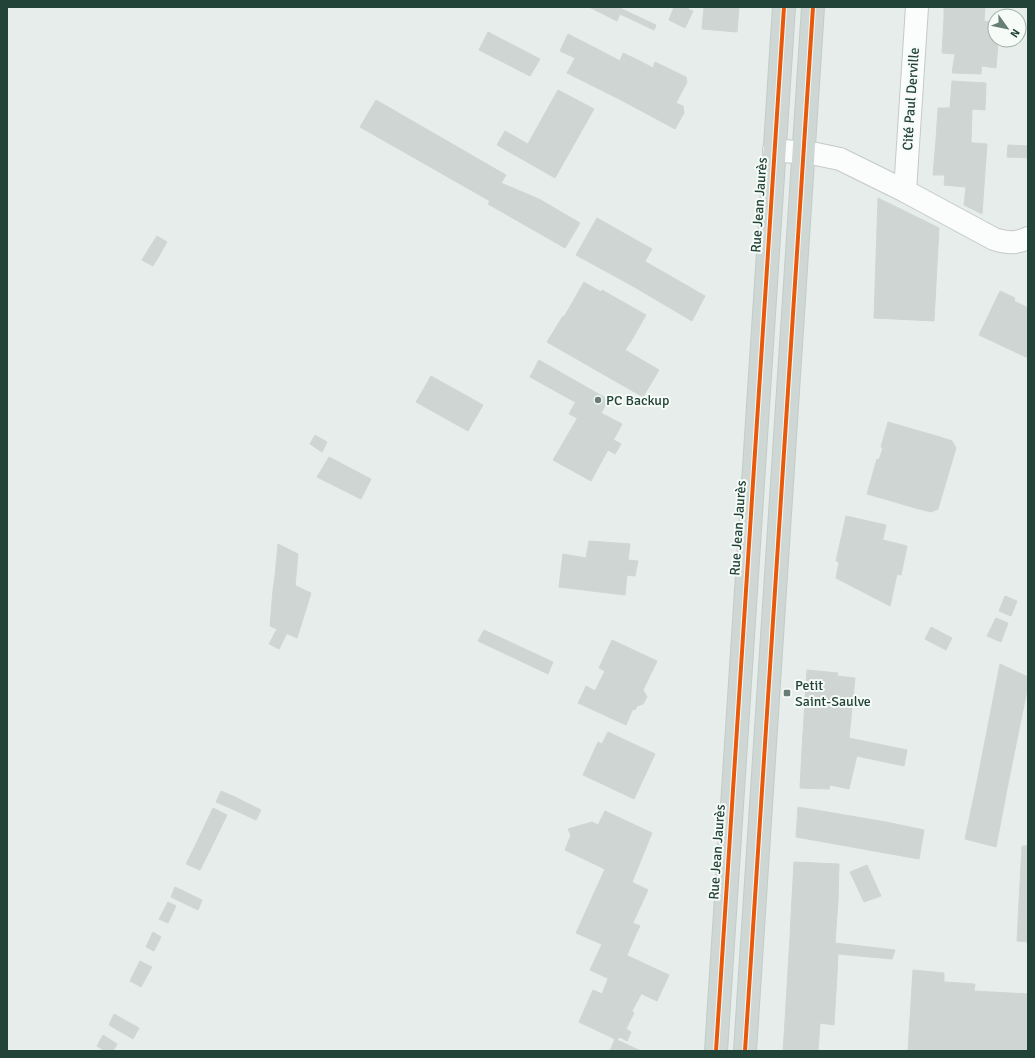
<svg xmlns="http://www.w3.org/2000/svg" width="1035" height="1058" viewBox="0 0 1035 1058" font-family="Signika,sans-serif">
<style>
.building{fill:#cfd5d3;stroke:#cfd6d3}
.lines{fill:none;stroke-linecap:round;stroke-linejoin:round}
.minor-casing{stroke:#c4cac7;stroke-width:24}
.primary-casing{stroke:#c2ccc8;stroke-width:24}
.minor{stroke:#fbfcfc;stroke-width:22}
.primary{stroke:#ced7d4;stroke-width:22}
.cycleway-casing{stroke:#f6fbf8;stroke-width:6}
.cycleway{stroke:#e8590c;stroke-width:4}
.poi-dot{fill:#677e76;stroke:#f6fbf8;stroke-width:1.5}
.labels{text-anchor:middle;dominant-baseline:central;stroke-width:4;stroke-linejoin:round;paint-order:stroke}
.street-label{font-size:14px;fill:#224337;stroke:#f6fbf8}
.poi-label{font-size:14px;fill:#224337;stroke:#f6fbf8;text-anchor:start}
</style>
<rect width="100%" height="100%" fill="#e7edea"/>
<path class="building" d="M589 7H619L622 9 617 21Z
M674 7H689L688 9 693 11 685 28 669 20Z
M704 7H739L737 32 702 29Z
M944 7H985L984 21 944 19Z
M622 9 656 25 654 30 620 14Z
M944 19 995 22V40H1007V43L983 41 981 74 952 73 955 54 942 53Z
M488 32 540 59 530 76 479 50Z
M568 34 605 53 589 84 567 73 575 58 560 51Z
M983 41 998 43 996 68 982 66Z
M605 53 620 61 623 53 640 61 621 100 589 84Z
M640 61 653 68 655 62 686 77 687 82 676 103 683 106 684 113 675 129 621 100Z
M952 81 986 83 985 110 972 109 971 143 936 140 938 108H950Z
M558 90 594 109 555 178 520 158Z
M376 100 506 175 490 201 360 127Z
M505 131 528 144 520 158 497 145Z
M936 140 987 144 982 214 964 205 966 187 944 185 945 175H933Z
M1008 145 1028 146V158L1007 157Z
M501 183 539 199 580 223 565 248 488 204Z
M878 198 939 228 934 321 874 318Z
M597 218 652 249 631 285 576 255Z
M157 236 167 242 159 256 148 250Z
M148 250 159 256 153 266 142 260Z
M644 261 665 273 657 286 637 275Z
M665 273 705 296 692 321 631 285 637 275 657 286Z
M584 282 601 292 581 326 564 317Z
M602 290 646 315 634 336 630 334 626 341 630 343 629 344 585 319Z
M1000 291 1015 298 1014 301 1028 308V358L979 335Z
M563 316 581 326 585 319 629 344 625 350 659 370 643 397 547 342Z
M630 334 634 336 630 343 626 341Z
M539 360 609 400 601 413 622 424 591 481 553 460 584 407 530 377Z
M431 376 483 405 468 431 416 402Z
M575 403 584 407 577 418 569 414Z
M888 422 940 437 919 509 867 494 877 459 879 460 883 448 881 447Z
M315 435 327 442 322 452 310 444Z
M940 437 952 441 956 448 938 509 931 512 919 509Z
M614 440 621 444 615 454 608 450Z
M329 457 371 479 361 499 317 477Z
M846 516 886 525 876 570 897 574 890 606 836 578 839 562 836 561Z
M883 540 907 546 901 575 876 570Z
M589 541 630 544 628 560 638 561 635 576 627 575 625 595 559 587 563 554 586 558Z
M278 544 298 554 295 586 275 576Z
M275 576 311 593 307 606 273 590Z
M273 590 307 606 297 638 270 626Z
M1005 596 1017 601 1011 616 999 611Z
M996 618 1008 623 1001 642 987 636Z
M931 627 952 638 946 650 925 639Z
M277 629 287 633 279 649 269 644Z
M484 630 553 662 548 674 478 641Z
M612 640 657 661 643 690 647 697 643 704 637 706 635 710 633 709 631 713 584 691 586 686 595 691 605 671 599 668Z
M1000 664 1028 677V685L1007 789 977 782Z
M807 670 838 673 837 676 855 678 849 738 907 750 904 766 838 752 802 749Z
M584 691 631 713 626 725 578 703Z
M608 732 655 754 634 799 598 782 613 750 602 744Z
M598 742 613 750 598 782 583 775Z
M802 749 838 752 857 755 849 789 830 785 829 789 800 788Z
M977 782 1007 789 996 847 965 839Z
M221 791 235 797 230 808 216 802Z
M235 797 261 810 256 820 230 808Z
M798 807 886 822 924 830 919 859 796 837Z
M213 808 227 815 210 850 196 844Z
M605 811 652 833 632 882 565 850 571 835 568 829 592 822 598 825Z
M196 844 210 850 200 870 186 864Z
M1022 846H1028V942L1017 941Z
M794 862 839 864 838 901 792 898Z
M867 865 881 896 864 902 850 872Z
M605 869 648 890 629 931 636 934 627 955 576 933Z
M175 887 202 900 198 910 171 897Z
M792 898 838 901 835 943 790 937Z
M168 902 176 906 168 923 159 919Z
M633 923 640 926 636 934 629 931Z
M153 932 161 937 154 951 146 947Z
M790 937 835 943 895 950 892 959 838 954 837 975 788 970Z
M602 944 669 975 657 1001 590 970Z
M140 961 152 967 141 987 130 981Z
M788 970 837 975 834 1025 820 1023 818 1051H813L784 1037Z
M913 970 944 973V982L975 984 974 991 1028 994V1051H908Z
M608 979 641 994 632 1011 634 1013 626 1029 631 1032 627 1041 620 1037 617 1040 579 1022 593 990 602 994Z
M114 1014 139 1028 133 1039 109 1025Z
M103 1035 117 1044 113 1051H105L97 1046Z
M784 1037 813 1051H783Z
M615 1039 617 1040 641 1051H610Z"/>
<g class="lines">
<defs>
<path id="minor" d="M774 150 816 154 840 159 905 191 994 239C1007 243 1016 244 1028 238
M905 191 917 7"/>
<path id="primary" d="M716 1051 784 7
M745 1051 813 7"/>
</defs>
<use href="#minor" class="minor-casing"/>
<use href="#primary" class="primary-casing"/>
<use href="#minor" class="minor"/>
<use href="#primary" class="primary"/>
<defs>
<path id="cycleway" d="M716 1051 784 7
M745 1051 813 7"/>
</defs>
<use href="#cycleway" class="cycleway-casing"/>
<use href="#cycleway" class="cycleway"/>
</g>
<g class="poi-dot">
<circle cx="598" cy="400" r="4"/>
<rect x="783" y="689" width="8" height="8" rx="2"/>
</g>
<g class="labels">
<g class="street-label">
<text transform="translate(911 99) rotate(-86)">Cité Paul Derville</text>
<text transform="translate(759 205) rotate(-86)">Rue Jean Jaurès</text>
<text transform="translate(738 528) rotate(-86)">Rue Jean Jaurès</text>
<text transform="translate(717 852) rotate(-86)">Rue Jean Jaurès</text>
</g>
<g class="poi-label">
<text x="606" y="400">PC Backup</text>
<text x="795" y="685">Petit<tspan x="795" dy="16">Saint-Saulve</tspan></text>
</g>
</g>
<rect width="1035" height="1058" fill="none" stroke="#224337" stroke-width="16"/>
<g transform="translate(1007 28) rotate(123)"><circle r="19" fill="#f6fbf8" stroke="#a1b1ab"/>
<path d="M0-3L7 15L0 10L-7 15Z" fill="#677e76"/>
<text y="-6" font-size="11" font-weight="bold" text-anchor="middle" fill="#224337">N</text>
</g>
</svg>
